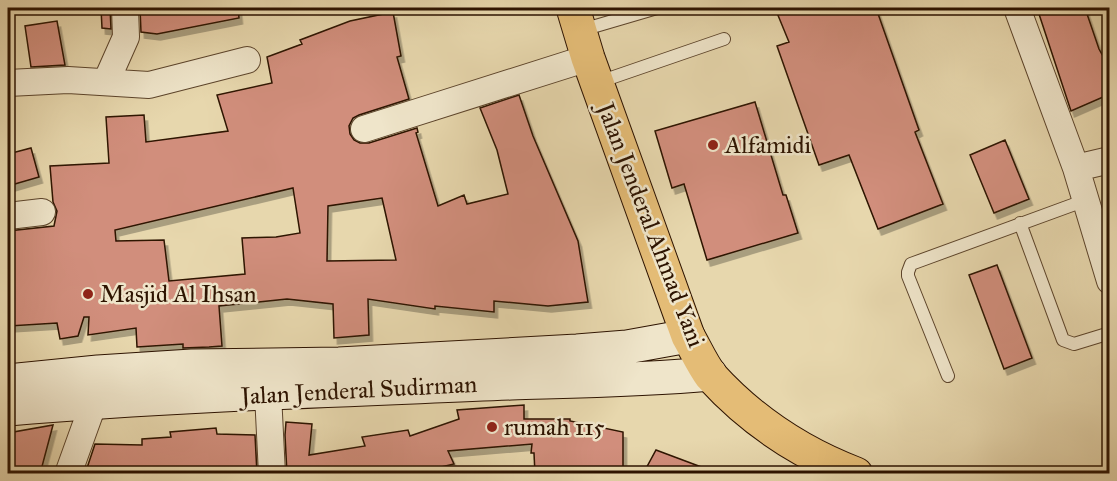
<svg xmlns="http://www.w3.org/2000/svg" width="1117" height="481" viewBox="0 0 1117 481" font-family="'IM FELL Great Primer',serif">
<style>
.building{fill:#d18e7c;stroke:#2d1300;stroke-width:1.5;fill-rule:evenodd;filter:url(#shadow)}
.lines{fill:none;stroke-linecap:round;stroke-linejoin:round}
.service-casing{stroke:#5c442b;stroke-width:14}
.minor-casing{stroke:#5c442b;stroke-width:28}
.secondary-casing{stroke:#2d1300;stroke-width:35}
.trunk-casing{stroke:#2d1300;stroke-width:35}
.service{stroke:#efe5ca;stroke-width:12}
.minor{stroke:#efe5ca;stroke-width:26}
.secondary{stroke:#efe5ca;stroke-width:33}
.trunk{stroke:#e4bc76;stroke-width:33}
.poi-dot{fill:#8f2418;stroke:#efe5ca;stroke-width:2}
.labels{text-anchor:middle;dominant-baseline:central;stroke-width:5;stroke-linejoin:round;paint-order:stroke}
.poi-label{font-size:24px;fill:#2d1300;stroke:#efe5ca;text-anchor:start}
.street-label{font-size:24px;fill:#2d1300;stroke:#efe5ca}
</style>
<defs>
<filter id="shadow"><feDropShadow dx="3.5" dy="6" stdDeviation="0" flood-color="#0004"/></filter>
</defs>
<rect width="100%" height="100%" fill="#e7d7ad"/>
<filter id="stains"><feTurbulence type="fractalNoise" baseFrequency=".00333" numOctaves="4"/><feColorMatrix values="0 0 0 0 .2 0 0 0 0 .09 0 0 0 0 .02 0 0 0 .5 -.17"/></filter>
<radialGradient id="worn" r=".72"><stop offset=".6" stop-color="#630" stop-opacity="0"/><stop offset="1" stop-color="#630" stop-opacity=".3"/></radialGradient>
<path class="building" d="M101 8H110L111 29 102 28Z
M140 8H238L239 18 157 34 141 32Z
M775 8H876L919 130 915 132 943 204 878 229 849 155 819 165 777 46 789 42Z
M1037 8H1085L1099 49 1110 69V94L1071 111Z
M393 12 401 56 397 57 409 99 359 115 353 118 349 126 350 134 354 140 360 143H369L417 128 418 132 416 133 438 206 464 195 467 204 508 194 497 150 480 108 519 95 533 136 578 241 588 302 548 306 494 301V312L435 306V309L368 299 369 335 334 338 333 304 287 299 219 306 222 346 209 347 183 348V344L137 347 136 328 88 335 89 317H84L78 336 60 339 57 323 9 326 8 231 54 226 57 211 53 202 50 166 109 163 106 117 144 115 146 142 228 131 217 95 272 83 267 57 302 44 300 40 350 21ZM293 188 300 233 276 237 242 238 245 274 169 281 164 240 116 241 115 230ZM382 198 396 260 327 261 328 206Z
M57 21 65 65 31 67 25 26Z
M755 102 783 195H786L798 233 707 260 684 184 672 188 655 131Z
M1005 140 1029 199 994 213 970 155Z
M31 148 39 177 8 186V154Z
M997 265 1032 358 1004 369 969 275Z
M524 405V419H570V421L623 432V474H535L534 453H531L532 444 448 451 454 464 411 474H287L285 435 286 422 312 424 309 455 365 446 362 437 408 430 410 436 459 419 457 410Z
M53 425 40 474H8V433Z
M216 428 217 434 255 435 257 474H85L95 444 142 445V439L171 437 170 432Z
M656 450 712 471 711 474H643Z"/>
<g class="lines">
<defs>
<path id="service" d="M582 30 657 8
M599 82 724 39
M1020 223 1063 340 1074 344 1110 333
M948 376 908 276V272L911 264 1086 200"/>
<path id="minor" d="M1017 8 1076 168 1110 281
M106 82 126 37 125 8
M8 83 68 80 149 85 247 60
M364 129 588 58
M1076 168 1110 160
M8 216 42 212
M268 394 272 474
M68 474 94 402 96 387"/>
<path id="secondary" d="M8 381 98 372 192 366 339 364 577 351 627 347 688 336
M8 409C175 395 343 390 511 383 577 381 644 380 710 374"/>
<path id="trunk" d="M573 8 588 58 688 336C695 348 702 364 711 376 751 420 801 453 856 474"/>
</defs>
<use href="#service" class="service-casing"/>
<use href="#minor" class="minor-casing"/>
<use href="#secondary" class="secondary-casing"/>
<use href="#trunk" class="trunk-casing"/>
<use href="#service" class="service"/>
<use href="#minor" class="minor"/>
<use href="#secondary" class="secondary"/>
<use href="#trunk" class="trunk"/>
</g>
<g class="poi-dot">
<circle cx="713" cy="145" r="6"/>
<circle cx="88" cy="294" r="6"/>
<circle cx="492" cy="427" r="6"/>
</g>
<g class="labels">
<g class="poi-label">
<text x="725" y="145">Alfamidi</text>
<text x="100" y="294">Masjid Al Ihsan</text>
<text x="504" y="427">rumah 115</text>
</g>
<g class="street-label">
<text transform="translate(651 225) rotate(69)">Jalan Jenderal Ahmad Yani</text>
<text transform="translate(359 390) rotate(-3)">Jalan Jenderal Sudirman</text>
</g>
</g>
<rect width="1117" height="481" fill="none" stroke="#e7d7ad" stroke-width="30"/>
<rect x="9" y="9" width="1099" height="463" fill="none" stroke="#2d1300" stroke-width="3"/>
<rect x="15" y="15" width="1087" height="451" fill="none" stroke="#2d1300" stroke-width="1.5"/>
<rect width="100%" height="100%" filter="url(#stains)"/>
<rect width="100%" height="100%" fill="url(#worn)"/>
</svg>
